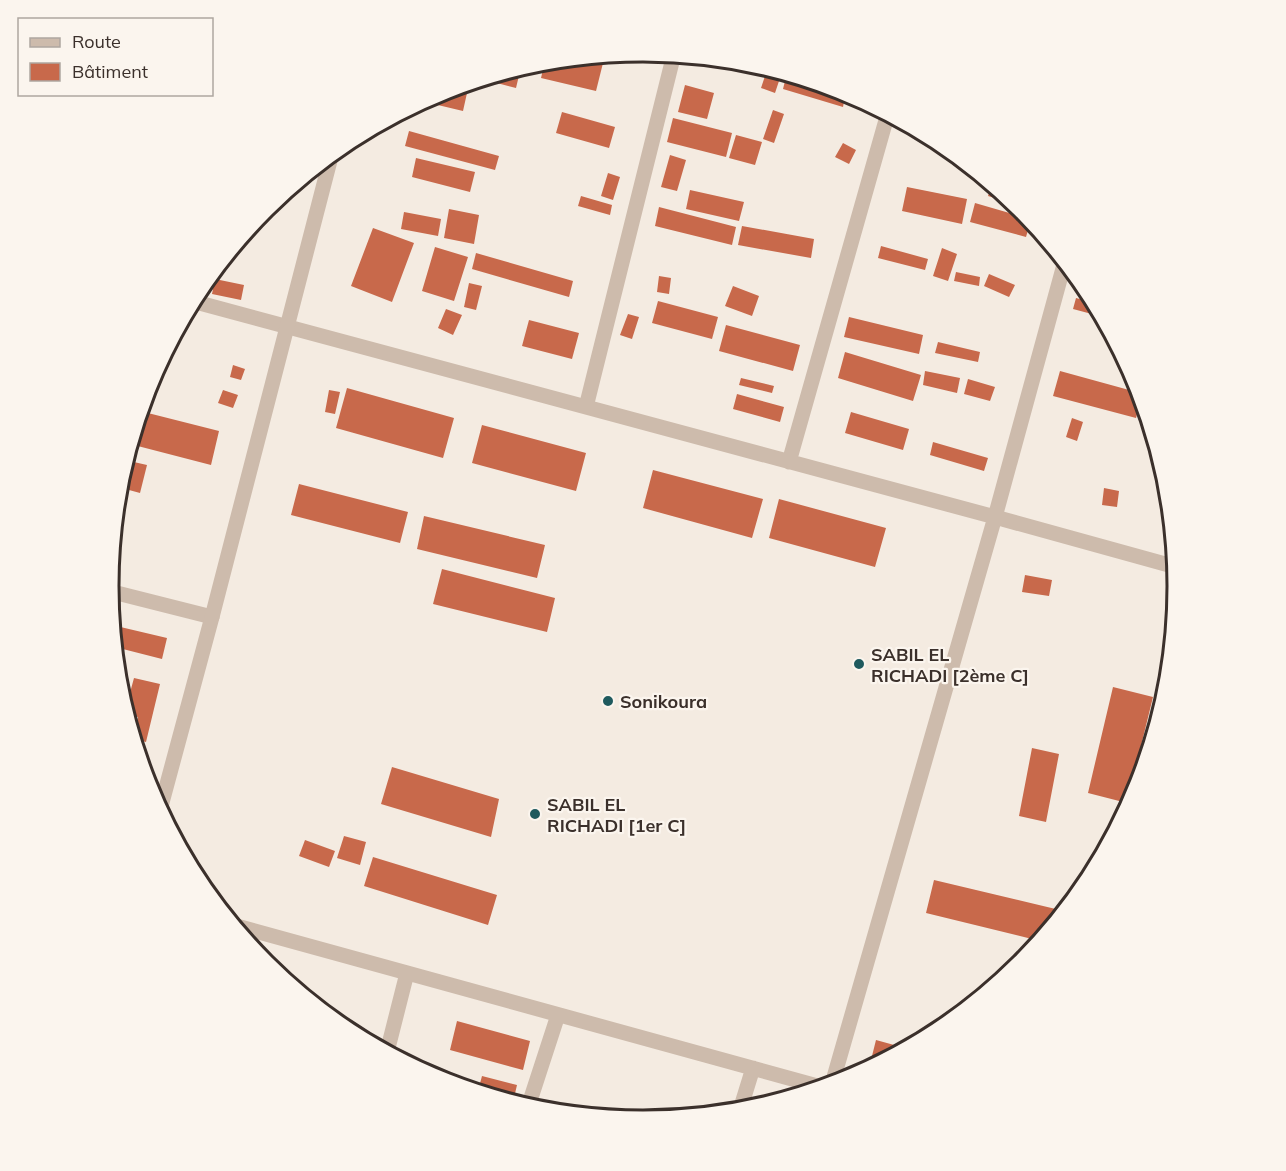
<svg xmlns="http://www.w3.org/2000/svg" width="1286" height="1171" viewBox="0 0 1286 1171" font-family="Mulish,sans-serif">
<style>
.building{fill:#c8694b}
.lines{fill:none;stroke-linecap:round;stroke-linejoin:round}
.minor{stroke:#cdbbac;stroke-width:15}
.tertiary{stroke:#cdbbac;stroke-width:15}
.poi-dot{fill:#1f5a5e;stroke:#fbf5ee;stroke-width:2}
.labels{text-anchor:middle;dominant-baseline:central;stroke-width:4.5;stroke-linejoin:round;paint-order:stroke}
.poi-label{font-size:18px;font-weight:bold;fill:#3b302b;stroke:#fbf5ee;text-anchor:start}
.rim{fill:none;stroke:#3b302b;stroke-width:3}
</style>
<rect width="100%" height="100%" fill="#f4ebe1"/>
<path class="building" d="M605 55 596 91 541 78 545 61Z
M521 67 516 88 482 79Z
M768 67 782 72 775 93 761 88Z
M787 73 846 91 843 107 783 89Z
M467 83 469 84 463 111 421 101 439 92Z
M685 85 714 93 707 119 678 112Z
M773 110 784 114 774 143 763 139Z
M562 112 615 127 609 148 556 133Z
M673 118 732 133 726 157 667 142Z
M409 131 499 156 495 170 405 146Z
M736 135 762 142 755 165 729 158Z
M843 143 856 150 849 164 835 157Z
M670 155 686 160 677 191 661 187Z
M416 158 475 172 470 192 412 177Z
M608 173 620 177 613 200 601 196Z
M992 184 1018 205 988 196Z
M907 187 967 199 962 224 902 211Z
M690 190 744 202 739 221 686 209Z
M581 196 612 205 610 215 578 206Z
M975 203 1030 219 1031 220 1026 237 970 222Z
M659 207 736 227 732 245 655 226Z
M449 209 479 215 474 244 444 238Z
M404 212 441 219 438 236 401 229Z
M742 226 814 239 811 258 738 245Z
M373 228 414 243 392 302 351 286Z
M881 246 928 259 925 270 878 258Z
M435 247 468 257 454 301 422 291Z
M942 248 957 254 948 281 933 276Z
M476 253 573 281 569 297 472 269Z
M956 272 980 277 979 286 954 281Z
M989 274 1015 285 1009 297 984 286Z
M659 276 671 278 669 294 657 292Z
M215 279 244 285 241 300 212 294Z
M469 283 482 286 476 310 464 307Z
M733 286 759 296 752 316 725 306Z
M1076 298 1095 303 1103 317 1073 309Z
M658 301 718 317 712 339 652 323Z
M446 309 462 315 453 335 438 328Z
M628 314 639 317 632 339 620 335Z
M849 317 923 335 919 354 844 337Z
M529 320 579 333 572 359 522 346Z
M726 325 800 345 793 371 719 351Z
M938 342 980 352 978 362 935 353Z
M167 347 171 348 167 368 157 366Z
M845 352 921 375 913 401 838 378Z
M233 365 245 369 241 380 230 377Z
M925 371 960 378 957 393 923 385Z
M1060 371 1140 393 1142 397 1136 418 1053 396Z
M741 378 774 386 772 393 739 385Z
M968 379 995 387 990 401 964 394Z
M347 388 454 418 443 458 336 428Z
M223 390 238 395 233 408 218 403Z
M329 390 340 392 335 414 325 412Z
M737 394 784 407 780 422 733 409Z
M140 411 219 431 211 465 130 444Z
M851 412 909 429 903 450 845 433Z
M1072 418 1083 422 1077 441 1066 437Z
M482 425 586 453 576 491 472 463Z
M933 442 988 458 984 471 930 455Z
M125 460 147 465 140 493 118 487Z
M653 470 763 499 752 538 643 508Z
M299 484 408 512 400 543 291 515Z
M1104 488 1119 491 1117 507 1102 505Z
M779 499 886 528 875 567 769 538Z
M424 516 545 545 537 578 417 549Z
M442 569 555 598 547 632 433 604Z
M1025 575 1052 580 1049 596 1022 592Z
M112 625 167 638 162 659 115 647Z
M134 678 160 684 146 742 134 739 133 737 138 717 126 715 125 711Z
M1113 687 1153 697 1127 803 1088 793Z
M1032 748 1059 754 1046 822 1019 816Z
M392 767 499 799 491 837 381 804Z
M344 836 366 842 360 865 337 858Z
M305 840 335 851 329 867 299 856Z
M373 857 497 895 488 925 364 886Z
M934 880 1064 911 1040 941 926 913Z
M457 1021 530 1041 523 1070 450 1050Z
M876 1040 905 1048 869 1068Z
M482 1076 517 1085 513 1102 478 1091Z
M640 1109 669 1117 637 1119Z"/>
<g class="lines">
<path class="minor" d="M192 301 995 517 1176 567
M586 407 674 54
M789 462 888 113
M109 591 212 617
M233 925 821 1087
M387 1052 407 973
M832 1084 995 517 1065 261
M528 1107 558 1015
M740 1110 753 1068"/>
<path class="tertiary" d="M160 810 212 617 332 153"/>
</g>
<g class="poi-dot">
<circle cx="859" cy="664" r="6"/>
<circle cx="608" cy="701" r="6"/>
<circle cx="535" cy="814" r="6"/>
</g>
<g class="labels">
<g class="poi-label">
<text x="871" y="654">SABIL EL<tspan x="871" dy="21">RICHADI [2ème C]</tspan></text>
<text x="620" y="701">Sonikoura</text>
<text x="547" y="804">SABIL EL<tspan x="547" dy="21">RICHADI [1er C]</tspan></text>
</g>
</g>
<path d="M0 0H1286V1171H0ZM119 586a524 524 0 1 1 1048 0a524 524 0 1 1-1048 0Z" fill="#fbf5ee" fill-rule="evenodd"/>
<path class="rim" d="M119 586a524 524 0 1 1 1048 0a524 524 0 1 1-1048 0Z"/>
<rect x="18" y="18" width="195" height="78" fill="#fbf5ee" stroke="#aea6a0" stroke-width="1.5"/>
<rect x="30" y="38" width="30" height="9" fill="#cdbbac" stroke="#aea6a0" stroke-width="1.5"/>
<text x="72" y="48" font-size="18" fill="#3b302b">Route</text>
<rect x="30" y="63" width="30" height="18" fill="#c8694b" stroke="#aea6a0" stroke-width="1.5"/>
<text x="72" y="78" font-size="18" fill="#3b302b">Bâtiment</text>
</svg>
